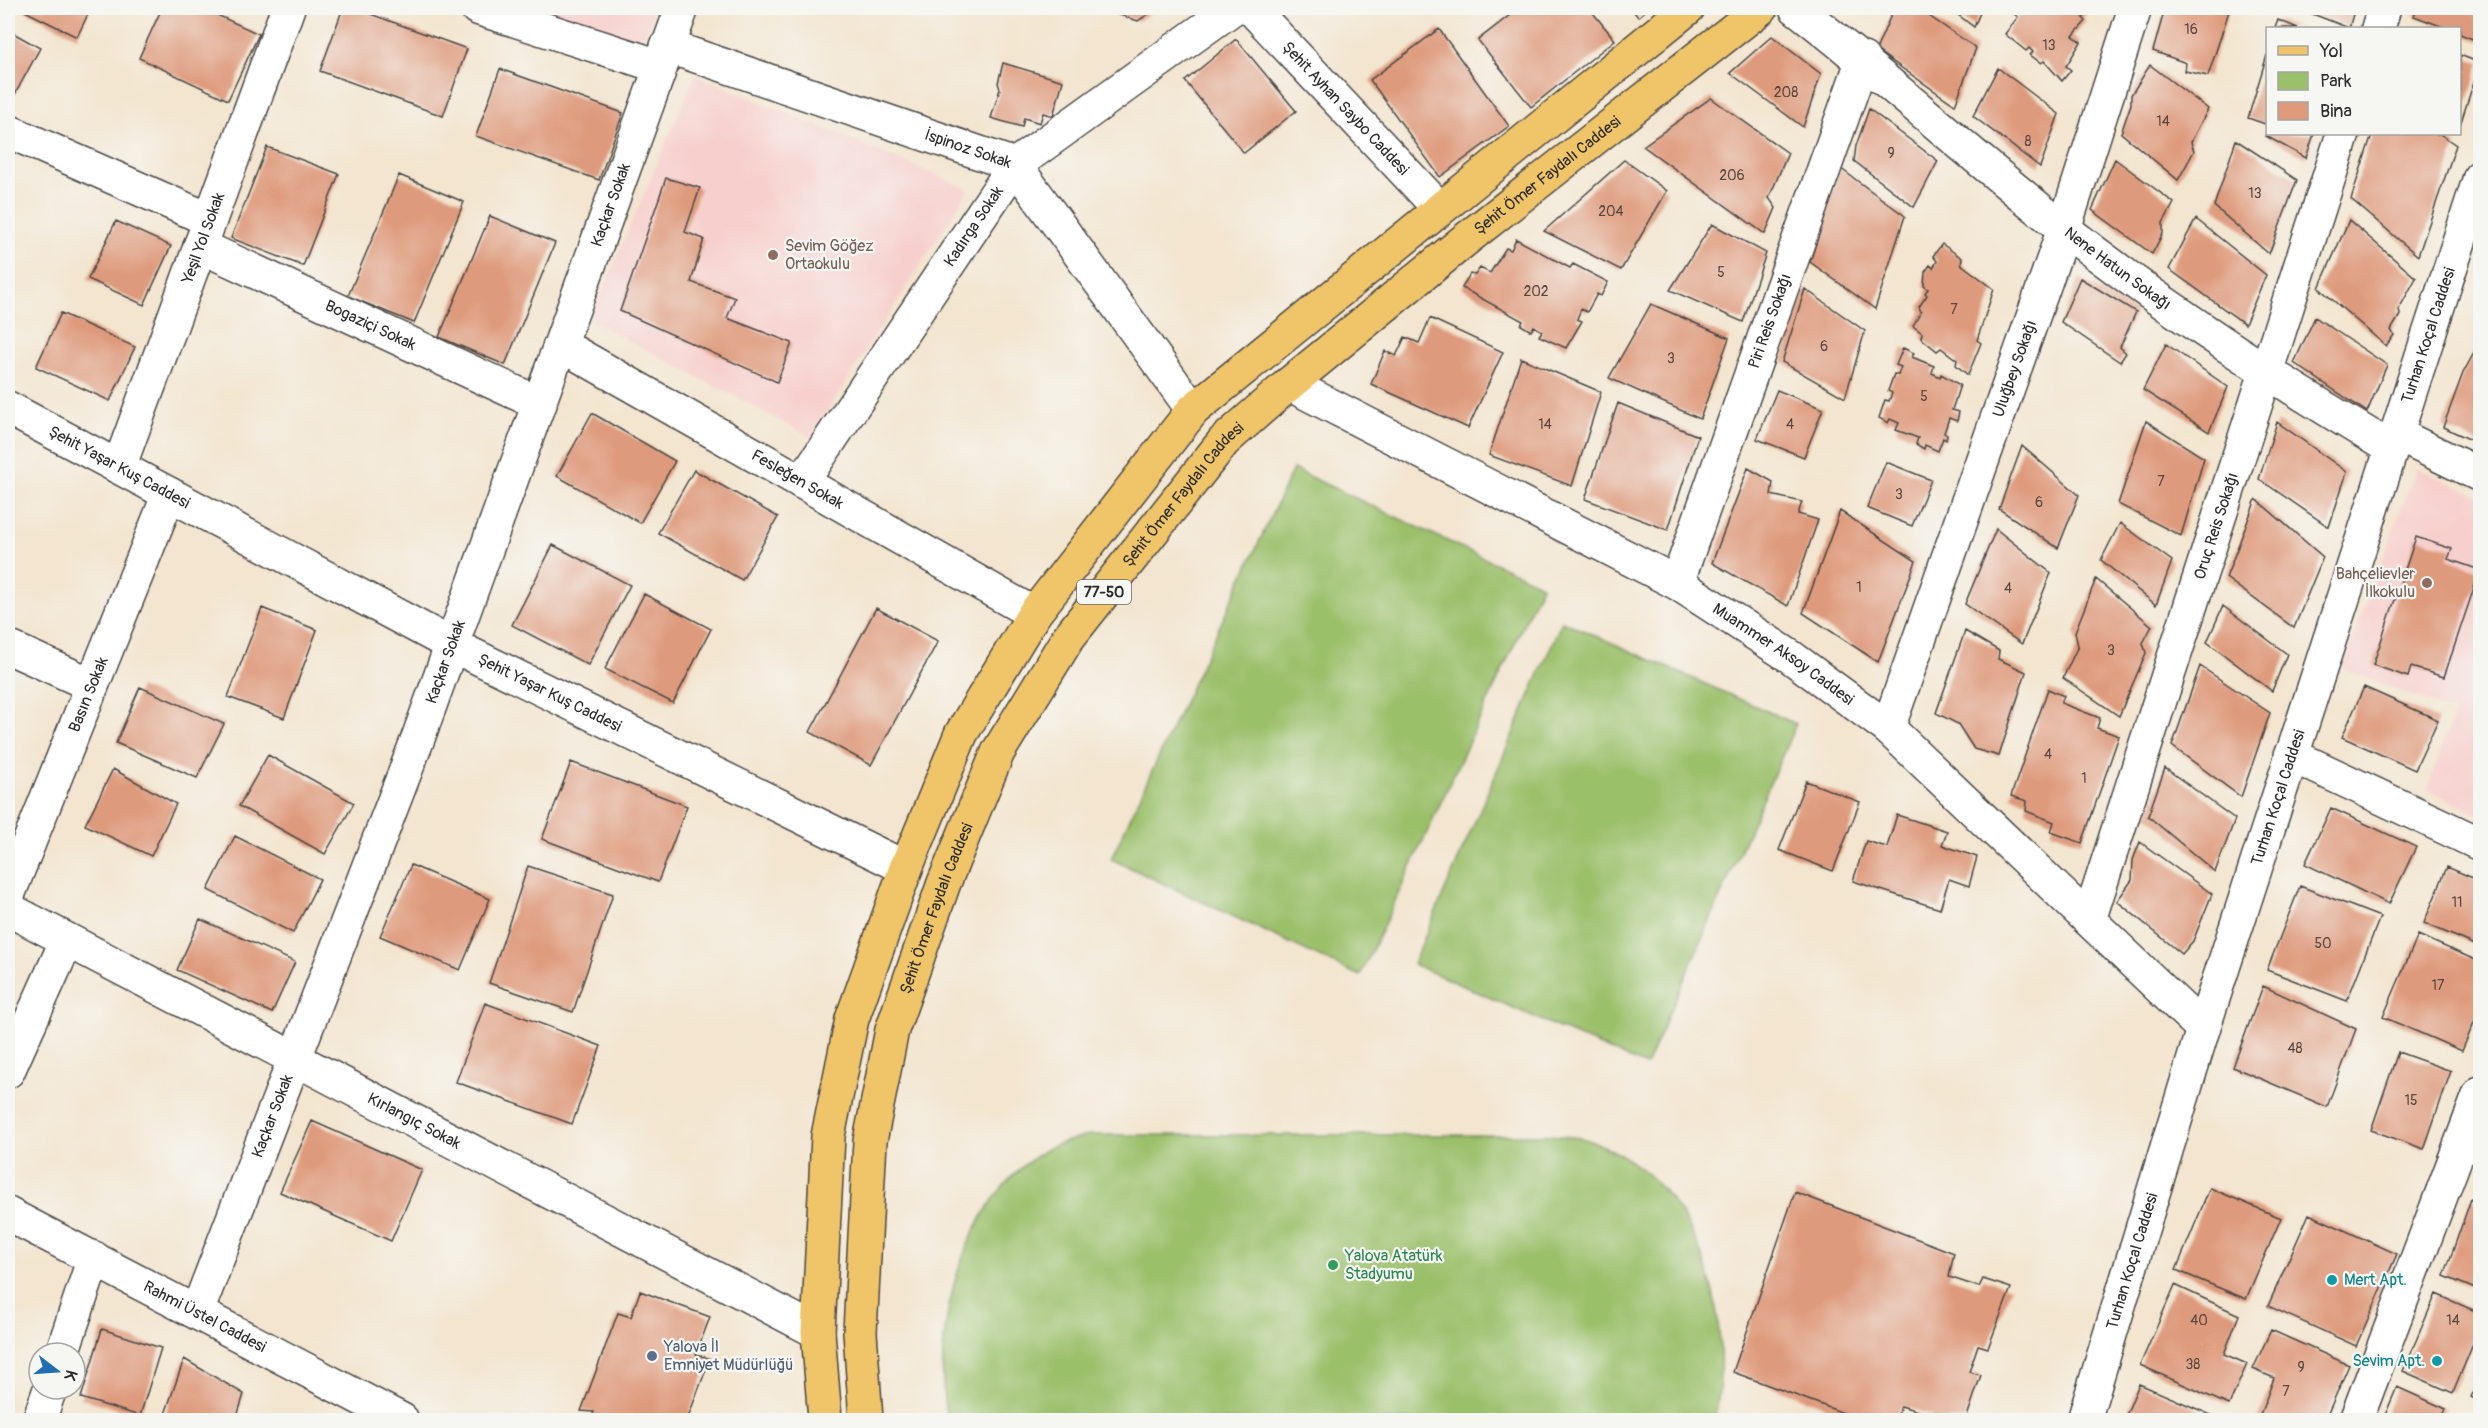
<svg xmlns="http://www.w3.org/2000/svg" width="2488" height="1428" viewBox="0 0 2488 1428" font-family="Pangolin,sans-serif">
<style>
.built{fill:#f7d0cd}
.green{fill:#9bc06b;stroke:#63764b;stroke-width:1.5}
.building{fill:#de9a7b}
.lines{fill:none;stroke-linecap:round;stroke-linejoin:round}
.minor-casing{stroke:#494744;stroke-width:36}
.primary-casing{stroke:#494744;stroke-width:36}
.minor{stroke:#fff;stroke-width:33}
.primary{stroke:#f0c469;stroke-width:33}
.education-dot{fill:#8d6e63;stroke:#f6f6f2;stroke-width:2}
.leisure-dot{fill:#2e9e5b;stroke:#f6f6f2;stroke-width:2}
.culture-dot{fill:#0f9aa8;stroke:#f6f6f2;stroke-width:2}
.service-dot{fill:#5c6f8a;stroke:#f6f6f2;stroke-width:2}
.labels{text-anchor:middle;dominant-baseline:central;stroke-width:4.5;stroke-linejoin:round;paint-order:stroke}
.number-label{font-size:14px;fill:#58473f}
.shield{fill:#f6f6f2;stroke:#686867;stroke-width:1.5}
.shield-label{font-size:15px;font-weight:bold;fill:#2b2b2b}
.street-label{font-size:16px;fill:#2b2b2b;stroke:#f6f6f2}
.education-label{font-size:16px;fill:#785e54;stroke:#f6f6f2;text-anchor:start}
.leisure-label{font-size:16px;fill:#27864d;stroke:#f6f6f2;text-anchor:start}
.culture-label{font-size:16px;fill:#0d838f;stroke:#f6f6f2;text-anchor:start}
.service-label{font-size:16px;fill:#4e5e75;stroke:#f6f6f2;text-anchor:start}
</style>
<rect width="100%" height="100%" fill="#f6f6f2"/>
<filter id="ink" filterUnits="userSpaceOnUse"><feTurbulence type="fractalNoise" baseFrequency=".0167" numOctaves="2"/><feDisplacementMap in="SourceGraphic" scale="12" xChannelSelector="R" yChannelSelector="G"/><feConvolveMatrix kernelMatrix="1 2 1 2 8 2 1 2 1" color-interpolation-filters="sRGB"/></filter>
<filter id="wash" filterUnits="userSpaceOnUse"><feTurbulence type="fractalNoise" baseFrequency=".008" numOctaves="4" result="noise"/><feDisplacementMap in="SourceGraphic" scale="24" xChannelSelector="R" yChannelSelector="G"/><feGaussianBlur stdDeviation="1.35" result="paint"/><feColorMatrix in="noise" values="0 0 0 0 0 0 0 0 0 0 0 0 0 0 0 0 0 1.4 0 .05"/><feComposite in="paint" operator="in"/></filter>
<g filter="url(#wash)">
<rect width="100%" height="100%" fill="#f3e5cf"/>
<path class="built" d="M543 8H654L642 43Z
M695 75 969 189 811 437 590 320Z
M2417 468 2480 497V815L2427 790 2454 712 2341 668Z"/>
<path class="green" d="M1293 469 1542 585 1360 976 1111 859Z
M1562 621 1796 724 1646 1066 1413 964Z
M1089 1135H1548C1560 1136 1574 1136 1585 1139 1701 1176 1735 1313 1715 1420H947C930 1328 962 1197 1049 1148 1061 1142 1076 1139 1089 1135Z"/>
<g id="blocks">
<path class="building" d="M19 8H91L77 37Z
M162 8H202L259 34 228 100 139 58Z
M343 8H354L467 49 443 116 320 71Z
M1111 8H1158L1138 21 1110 12Z
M1519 8H1589L1615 40 1531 107 1478 40Z
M1631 8H1649L1638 17Z
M1894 8H1917L1976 48 1955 105 1876 50Z
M1949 8H1982L1974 27Z
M2015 8H2091L2083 18 2086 21 2073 36 2081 42 2066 66 2071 70 2062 81 2044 61 2041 63 2030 55 2033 52 2029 48 2026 51 2005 34 2018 17 2014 14Z
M2165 8H2230L2208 76 2185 71 2186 63 2153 51Z
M2297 8H2355L2349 28Z
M2417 8H2480V42L2460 34V28H2446L2414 16Z
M2278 20 2298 28H2275Z
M1439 29 1509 126 1440 177 1370 80Z
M8 30 40 48 8 107Z
M1772 36 1821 74 1803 127 1730 73Z
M1236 39 1296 111 1244 153 1185 81Z
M2267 55H2268V125L2248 118Z
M2460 55 2480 63 2460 125Z
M1003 63 1063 81 1053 116 1043 113 1040 123 1024 118 1022 127 991 118 1000 89 998 83Z
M2150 65 2208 109 2191 142 2194 151 2178 180 2121 133 2131 104V95Z
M1998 68 2059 114 2040 167 1973 116Z
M500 69 623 113 599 180 476 136Z
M1711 98 1788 153 1769 198 1776 208 1765 234 1643 146Z
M1869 109 1938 161 1914 207 1854 161 1856 146Z
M2268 134H2314L2306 158 2266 136Z
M2372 134H2440L2456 145 2418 256 2351 199Z
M2236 140 2297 180 2269 254 2214 206Z
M267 147 339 174 303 266 231 238Z
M2115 159 2174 203 2163 223V233L2152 254 2092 210Z
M1624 160 1667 191 1621 270 1544 231Z
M1840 168 1905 216 1875 309 1810 262Z
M399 175 464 202 414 323 348 296Z
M666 178 700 188 685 232 704 239 691 282 735 298 727 318 792 343 777 382 620 311Z
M490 216 555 243 505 365 439 337Z
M2196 219 2266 275 2245 324 2169 269Z
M2349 220 2416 278 2399 309 2400 315 2391 330 2394 335 2386 346 2319 288Z
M116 221 171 246 144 305 88 279Z
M1712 224 1766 253 1743 322 1670 290Z
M1516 239 1570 268 1573 264 1608 282 1601 296 1597 294 1587 312 1581 309 1577 319 1582 321 1566 348 1539 336 1542 331 1534 326 1531 331 1521 325 1523 321 1462 288 1470 274 1475 275 1480 268 1490 273 1506 248 1511 250Z
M1942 244 1962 258 1961 264 1994 289 1977 340 1981 343 1968 375 1956 365 1957 360 1941 348 1937 351 1921 338 1922 333 1913 326 1921 312 1919 307 1927 295 1925 293 1928 289 1924 286 1925 272 1930 265 1933 268 1937 261 1933 256Z
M2080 278 2136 312 2120 347 2126 353 2120 362 2061 322Z
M1805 289 1865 331 1845 398 1782 362Z
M1651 304 1729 338 1700 419 1609 378Z
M61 313 135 347 110 401 36 367Z
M2315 317 2387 365 2367 412 2294 363Z
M1430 318 1503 352 1468 428 1371 384 1385 351 1396 356 1405 337 1419 343Z
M2480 342V444L2443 427 2463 373Z
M2166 344 2228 387 2209 432 2143 390Z
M1903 348 1914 353 1912 357 1934 366 1932 373 1940 377 1941 374 1960 385 1952 410 1959 412 1957 421 1949 418 1944 433 1947 435 1946 440 1943 438 1938 451 1925 445 1924 449 1916 444 1918 438 1896 430 1899 423 1890 419 1888 423 1879 418 1885 400 1889 401 1892 393 1888 391 1894 374 1898 375 1901 367 1896 365Z
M1521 358 1601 392 1572 486 1489 455Z
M1777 390 1823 409 1804 457 1757 439Z
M1618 403 1698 436 1668 530 1585 499Z
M592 413 675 461 640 523 557 476Z
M2146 421 2204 458 2181 536 2118 504Z
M2277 422 2347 472 2329 527 2259 479Z
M2022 446 2079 495 2058 548 1999 509Z
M1886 462 1931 480 1912 526 1867 508Z
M1748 468 1773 482 1771 495 1802 502 1798 514 1818 520 1788 606 1712 563Z
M694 470 778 517 742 580 658 533Z
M2256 499 2323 557 2294 628 2226 578Z
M1840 511 1916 561 1878 662 1803 613Z
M2120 523 2172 561 2156 605 2101 560Z
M1996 529 2051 573 2022 644 1965 604Z
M2416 537 2452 549 2448 559 2480 570 2444 677 2411 667 2408 677 2373 665Z
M553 545 630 585 588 665 512 625Z
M2096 579 2152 626 2143 643 2146 653 2119 716 2063 678 2078 646 2075 632Z
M644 594 711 629 673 703 605 669Z
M2223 606 2287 654 2272 691 2207 642Z
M262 608 317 630 284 718 228 697Z
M876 608 938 641 871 765 810 732Z
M1965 631 1999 651 1998 659 2026 672 1999 756 1974 749 1958 724 1936 713Z
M2200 666 2270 713 2241 797 2172 746Z
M140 687 224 724 197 778 116 743Z
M2364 687 2438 720 2415 770 2342 737Z
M2048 689 2064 696 2061 703 2100 718 2097 728 2119 736 2082 843 2051 832 2054 822 2026 811 2027 801 2011 796Z
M268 755 354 803 325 854 239 806Z
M571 762 687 806 658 882 542 839Z
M2165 768 2235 819 2215 872 2148 816Z
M113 769 176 804 151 856 85 825Z
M1806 781 1860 802 1833 871 1779 850Z
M2331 808 2416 847 2389 904 2305 864Z
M1897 815 1947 831 1942 845 1977 857 1969 886 1949 879 1940 909 1853 881 1866 841 1887 847Z
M235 836 320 879 293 933 208 890Z
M2140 842 2212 894 2193 941 2182 954 2117 901 2132 880 2133 860Z
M411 865 490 899 460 970 380 936Z
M528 866 613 894 573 1012 489 983Z
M2447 867 2480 881V947L2424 923Z
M2300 886 2380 917 2347 1001 2267 970Z
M200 919 295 962 272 1013 177 970Z
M2418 935 2480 962V1008L2462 1051 2383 1017Z
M2263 986 2356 1029 2327 1107 2233 1067Z
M485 1003 601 1046 572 1124 456 1082Z
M2398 1052 2451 1071 2424 1149 2371 1130Z
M312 1121 422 1170 391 1241 280 1192Z
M2210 1188 2281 1218 2246 1299 2176 1270Z
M1795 1192 1954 1253 1949 1277 1979 1287 1983 1279 2011 1288 1988 1348 1978 1345 1969 1372 1981 1375 1966 1420H1930L1931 1415 1901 1406 1896 1420H1862L1733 1372Z
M2471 1199 2480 1202V1291L2444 1276Z
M2309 1214 2397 1254 2356 1346 2268 1306Z
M2175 1285 2239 1315 2224 1354 2247 1364 2229 1405 2140 1365Z
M640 1291 710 1317 696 1354 710 1359 687 1420H591L594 1412 581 1411 618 1313 631 1317Z
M2436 1294 2480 1313V1327L2453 1393 2403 1371Z
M102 1329 161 1348 140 1416 81 1398Z
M2271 1330 2349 1365 2325 1420H2258L2274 1378 2253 1369Z
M184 1359 244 1394 236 1420H163Z
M2480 1379V1402L2471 1397Z
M2139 1384 2216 1417 2214 1420H2124Z
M2397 1387 2446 1409 2441 1420H2383Z"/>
</g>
</g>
<g filter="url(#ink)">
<use href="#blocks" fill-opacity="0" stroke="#494744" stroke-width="1.5"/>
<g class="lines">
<defs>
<g id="minor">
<path d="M477 8 659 66"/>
<path id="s1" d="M1251 8 1439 208"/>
<path id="s2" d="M1796 8C1887 78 1972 157 2063 228 2167 310 2279 381 2392 449"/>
<path d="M2378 28 2384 8"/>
<path id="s3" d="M667 46 1015 165 1193 410"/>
<path d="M8 131 210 220"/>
<path id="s4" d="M200 246 540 404"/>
<path id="s5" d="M561 345 1034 614"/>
<path id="s6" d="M1289 384 1677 583 1791 657 1888 728 2203 1029"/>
<path id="s7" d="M8 408 452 645 906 868"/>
<path d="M2396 434 2480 475"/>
<path id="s8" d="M119 467 288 8"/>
<path id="s9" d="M802 482 1015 165 1233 8"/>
<path id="s10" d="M1677 583 1863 59"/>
<path d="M8 647 92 685"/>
<path id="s11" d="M1888 728 2064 229 2135 8"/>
<path d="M2291 755 2480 844"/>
<path id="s12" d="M8 895 169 494"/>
<path id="s13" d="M8 909 818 1332"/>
<path id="s14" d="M2089 920 2343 134"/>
<path d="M8 1071 67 940"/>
<path id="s15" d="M8 1214 402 1420"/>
<path id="s16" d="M197 1312 417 741 682 8"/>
<path d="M62 1353 94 1258"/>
<path d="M39 1420 50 1389"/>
<path id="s17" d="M2084 1420 2203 1029 2480 177"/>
<path d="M2356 1420 2480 1093"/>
</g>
<g id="primary">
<path d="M825 1420 818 1332 828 1136 852 1019 906 868 961 734 1034 614 1193 410 1688 8"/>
<path id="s18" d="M866 1420 860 1332 870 1141 892 1030 944 883 998 752 1068 638 1224 441 1289 384 1465 240 1761 8"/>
</g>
</defs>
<use href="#minor" class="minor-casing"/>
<use href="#primary" class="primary-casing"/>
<use href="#minor" class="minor"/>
<use href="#primary" class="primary"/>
</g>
</g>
<g class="education-dot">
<circle cx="773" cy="255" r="6"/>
<circle cx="2427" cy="583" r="6"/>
</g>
<circle class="leisure-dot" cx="1333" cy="1265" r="6"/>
<g class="culture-dot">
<circle cx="2332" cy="1280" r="6"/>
<circle cx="2437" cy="1361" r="6"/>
</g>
<circle class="service-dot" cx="652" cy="1356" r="6"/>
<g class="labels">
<g class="number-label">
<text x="2191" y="29">16</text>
<text x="2049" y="45">13</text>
<text x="1786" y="92">208</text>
<text x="2163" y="121">14</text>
<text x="2028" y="141">8</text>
<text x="1891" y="153">9</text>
<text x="1732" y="175">206</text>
<text x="2255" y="193">13</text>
<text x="1611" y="211">204</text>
<text x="1721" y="272">5</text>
<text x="1536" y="291">202</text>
<text x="1954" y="309">7</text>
<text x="1824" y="346">6</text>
<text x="1671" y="358">3</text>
<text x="1924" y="396">5</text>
<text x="1545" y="424">14</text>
<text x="1790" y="424">4</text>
<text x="2161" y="481">7</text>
<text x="1899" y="494">3</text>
<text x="2039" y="502">6</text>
<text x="1859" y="587">1</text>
<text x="2008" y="588">4</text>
<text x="2111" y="650">3</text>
<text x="2048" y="754">4</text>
<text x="2084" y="778">1</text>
<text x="2457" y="902">11</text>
<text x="2323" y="943">50</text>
<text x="2438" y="985">17</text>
<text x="2295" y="1048">48</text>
<text x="2411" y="1100">15</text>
<text x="2199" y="1320">40</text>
<text x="2453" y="1320">14</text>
<text x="2193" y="1364">38</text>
<text x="2301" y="1367">9</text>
<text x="2286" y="1391">7</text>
</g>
<rect class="shield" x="1077" y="580" width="54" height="24" rx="4.5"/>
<g class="shield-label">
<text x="1104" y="592">77-50</text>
</g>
<g class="street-label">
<text stroke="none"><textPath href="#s1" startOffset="138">Şehit Ayhan Saybo Caddesi</textPath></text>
<text stroke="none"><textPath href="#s3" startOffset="318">İspinoz Sokak</textPath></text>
<text stroke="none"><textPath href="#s18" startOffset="1494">Şehit Ömer Faydalı Caddesi</textPath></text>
<text stroke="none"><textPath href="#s16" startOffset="1182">Kaçkar Sokak</textPath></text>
<text stroke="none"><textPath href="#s9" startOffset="308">Kadırga Sokak</textPath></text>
<text stroke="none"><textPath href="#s8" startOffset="244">Yeşil Yol Sokak</textPath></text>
<text stroke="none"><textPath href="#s2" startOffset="414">Nene Hatun Sokağı</textPath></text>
<text stroke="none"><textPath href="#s10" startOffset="278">Piri Reis Sokağı</textPath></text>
<text stroke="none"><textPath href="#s4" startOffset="188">Bogaziçi Sokak</textPath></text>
<text stroke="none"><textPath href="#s17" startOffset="1138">Turhan Koçal Caddesi</textPath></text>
<text stroke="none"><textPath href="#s11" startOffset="381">Uluğbey Sokağı</textPath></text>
<text stroke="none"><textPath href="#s7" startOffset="126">Şehit Yaşar Kuş Caddesi</textPath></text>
<text stroke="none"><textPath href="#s5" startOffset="272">Fesleğen Sokak</textPath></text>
<text stroke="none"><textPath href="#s18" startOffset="1008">Şehit Ömer Faydalı Caddesi</textPath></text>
<text stroke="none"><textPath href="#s14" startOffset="414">Oruç Reis Sokağı</textPath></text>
<text stroke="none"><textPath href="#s6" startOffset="564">Muammer Aksoy Caddesi</textPath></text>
<text stroke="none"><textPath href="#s16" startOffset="696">Kaçkar Sokak</textPath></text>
<text stroke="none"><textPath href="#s7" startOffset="612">Şehit Yaşar Kuş Caddesi</textPath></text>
<text stroke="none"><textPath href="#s12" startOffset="216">Basın Sokak</textPath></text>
<text stroke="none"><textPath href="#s17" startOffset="652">Turhan Koçal Caddesi</textPath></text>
<text stroke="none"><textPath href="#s18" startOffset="522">Şehit Ömer Faydalı Caddesi</textPath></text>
<text stroke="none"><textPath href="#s16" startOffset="210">Kaçkar Sokak</textPath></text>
<text stroke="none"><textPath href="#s13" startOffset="458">Kırlangıç Sokak</textPath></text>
<text stroke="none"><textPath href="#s17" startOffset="166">Turhan Koçal Caddesi</textPath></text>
<text stroke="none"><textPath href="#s15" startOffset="222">Rahmi Üstel Caddesi</textPath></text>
</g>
<g class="education-label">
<text x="785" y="246">Sevim Göğez<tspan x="785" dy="18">Ortaokulu</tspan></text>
<text x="2415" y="574" text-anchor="end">Bahçelievler<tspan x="2415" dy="18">İlkokulu</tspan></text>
</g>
<g class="leisure-label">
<text x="1345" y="1256">Yalova Atatürk<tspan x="1345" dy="18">Stadyumu</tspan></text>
</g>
<g class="culture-label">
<text x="2344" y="1280">Mert Apt.</text>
<text x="2425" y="1361" text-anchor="end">Sevim Apt.</text>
</g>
<g class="service-label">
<text x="664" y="1347">Yalova İl<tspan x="664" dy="18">Emniyet Müdürlüğü</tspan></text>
</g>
</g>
<rect width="2488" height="1428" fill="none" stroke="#f6f6f2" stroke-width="30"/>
<rect x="2266" y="27" width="195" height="108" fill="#f6f6f2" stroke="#a5a5a2" stroke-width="1.5"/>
<rect x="2278" y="46" width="30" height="9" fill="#f0c469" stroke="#a5a5a2" stroke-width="1.5"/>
<text x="2320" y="57" font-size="18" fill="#2b2b2b">Yol</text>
<rect x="2278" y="72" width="30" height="18" fill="#9bc06b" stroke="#a5a5a2" stroke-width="1.5"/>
<text x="2320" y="87" font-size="18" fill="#2b2b2b">Park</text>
<rect x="2278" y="102" width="30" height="18" fill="#de9a7b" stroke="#a5a5a2" stroke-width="1.5"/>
<text x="2320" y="117" font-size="18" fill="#2b2b2b">Bina</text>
<g transform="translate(57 1371) rotate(107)"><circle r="28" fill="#f6f6f2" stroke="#a5a5a2" stroke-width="1.5"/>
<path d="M0-4.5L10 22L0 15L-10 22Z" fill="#1f6fb2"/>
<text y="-9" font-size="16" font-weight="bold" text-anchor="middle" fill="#2b2b2b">K</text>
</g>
</svg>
